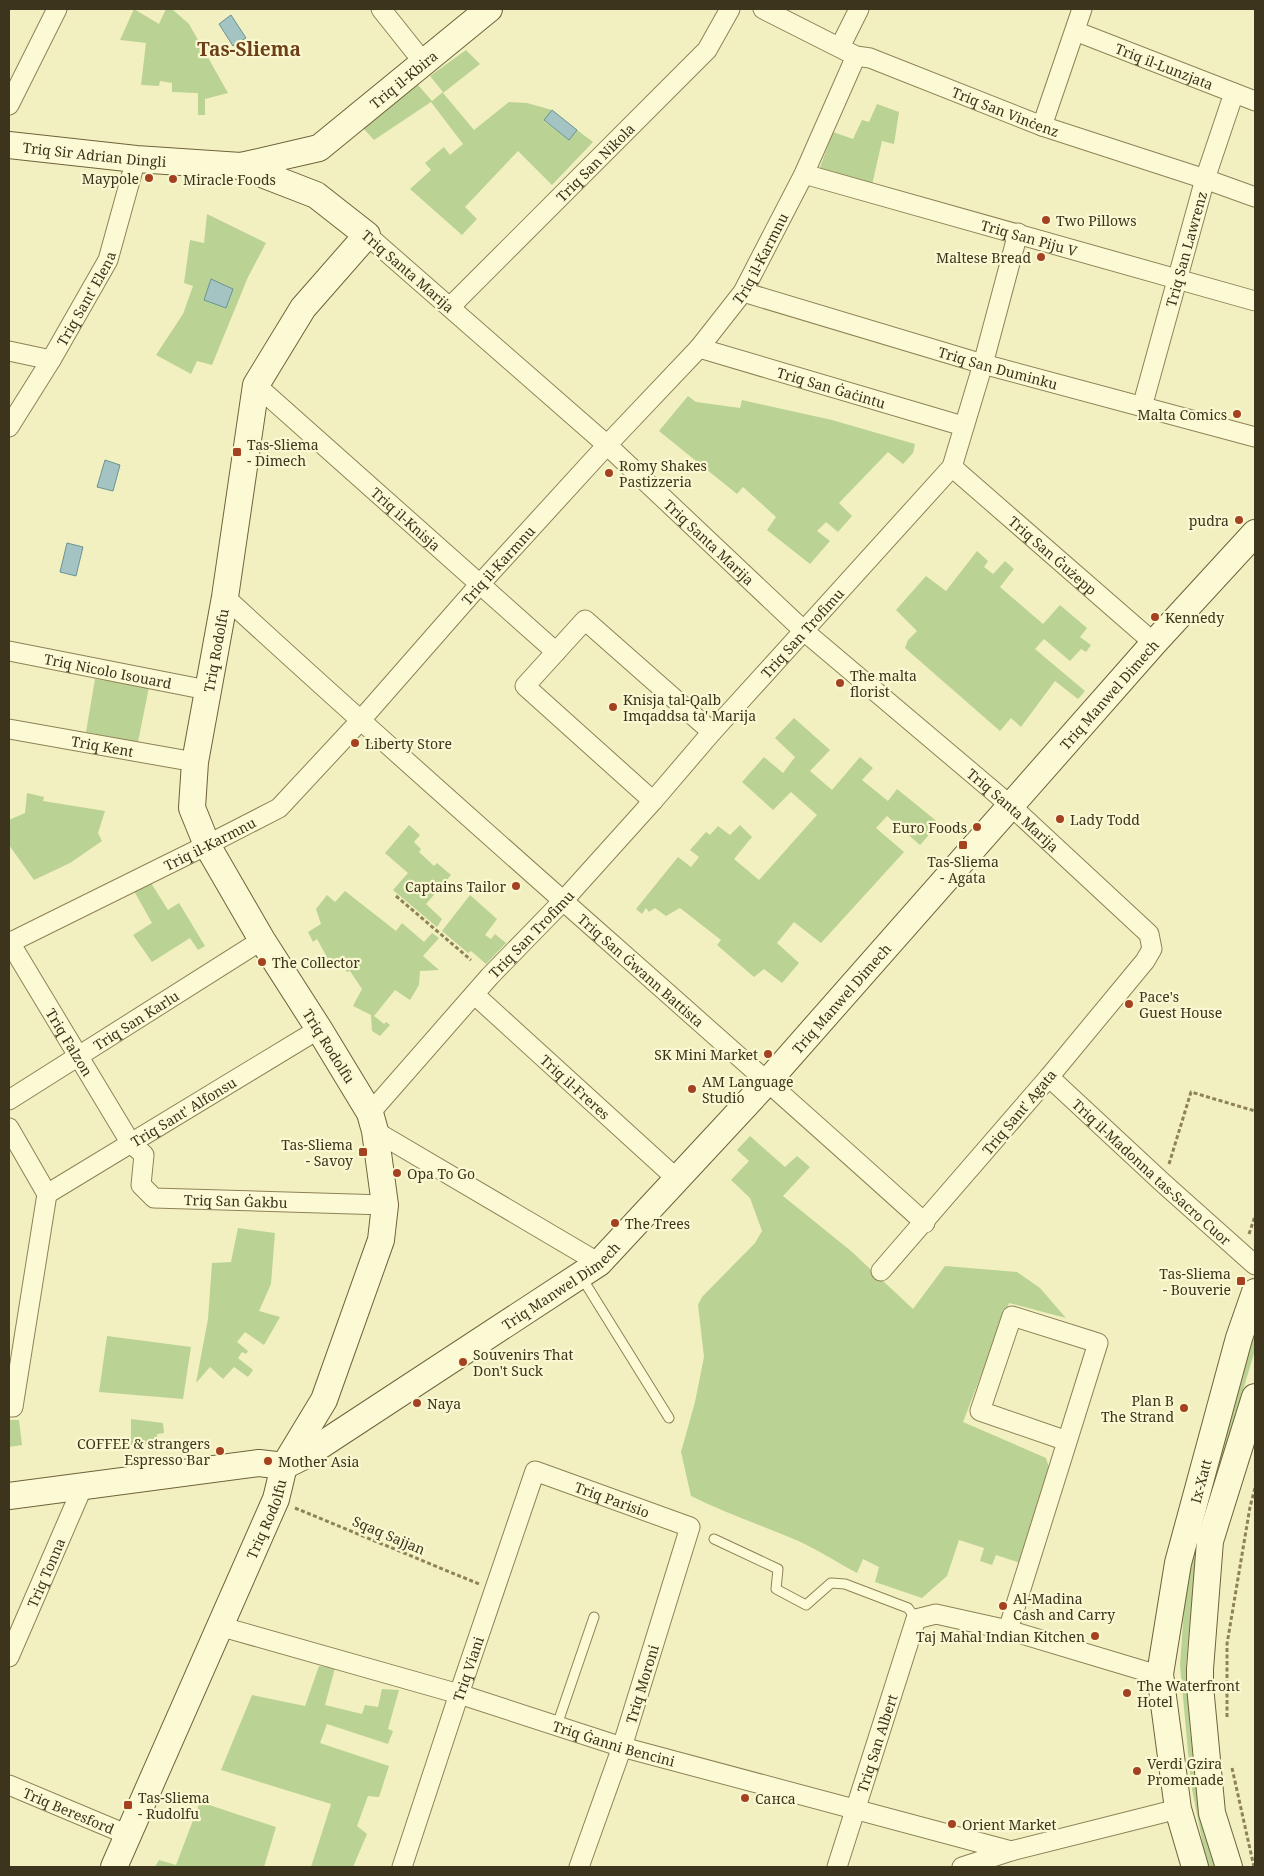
<svg xmlns="http://www.w3.org/2000/svg" width="1264" height="1876" viewBox="0 0 1264 1876" font-family="'Noto Serif',serif">
<style>
.green{fill:#bad293}
.water{fill:#a4c4c3;stroke:#6a9393}
.lines{fill:none;stroke-linecap:round;stroke-linejoin:round}
.lane-casing{stroke:#8e8256;stroke-width:11}
.street-casing{stroke:#8e8256;stroke-width:21}
.secondary-casing{stroke:#6f6239;stroke-width:28}
.path{stroke:#8e8256;stroke-width:3;stroke-dasharray:4 2.5;stroke-linecap:butt}
.lane{stroke:#fcfad5;stroke-width:9}
.street{stroke:#fcfad5;stroke-width:19}
.secondary{stroke:#fcfad5;stroke-width:26}
.poi-dot{fill:#a34120;stroke:#f9f8d1;stroke-width:2}
.labels{text-anchor:middle;dominant-baseline:central;stroke-width:4.5;stroke-linejoin:round;paint-order:stroke}
.street-label{font-size:14px;fill:#3c341c;stroke:#f9f8d1}
.poi-label{font-size:14px;fill:#3c341c;stroke:#f9f8d1;text-anchor:start}
.district-label{font-size:19px;font-weight:bold;fill:#6d3f17;stroke:#f9f8d1}
</style>
<rect width="100%" height="100%" fill="#f2f0c1"/>
<path class="green" d="M134 9 159 24 166 9H172L189 24 228 93 205 99V115H198V93L172 92V83L160 81 159 86 141 85 146 43 120 40Z
M466 50 480 64 443 93 474 130 509 102 527 103 552 110 544 121 569 140 577 130 593 142 552 185 518 151 465 207 477 219 462 235 410 189 431 170 425 163 444 147 450 155 463 144 431 102 374 140 362 127 418 85 432 101 443 92 430 76Z
M877 104 899 112 894 144 882 141 872 185 819 170 833 132 853 139 862 120 869 122Z
M207 214 266 243 248 277 212 365 197 361 191 374 156 355 183 314 193 286 184 283 190 240 204 243Z
M688 396 696 402 740 408 742 400 832 420 915 444 913 453 903 464 888 452 839 503 852 516 838 532 826 522 817 531 830 541 810 564 767 530 776 517 743 487 737 494 659 431Z
M977 551 988 561 984 567 993 574 1005 561 1014 569 1000 587 1043 624 1060 605 1087 628 1080 637 1091 645 1086 652 1081 649 1070 661 1044 639 1035 649 1085 691 1078 699 1055 681 1021 727 1011 718 1000 731 905 648 908 640 917 631 896 610 926 576 946 591Z
M95 679 149 687 138 742 86 732Z
M794 718 830 750 810 771 832 790 860 757 873 768 862 780 888 801 897 789 939 823 920 845 887 816 876 828 904 852 821 943 794 922 777 943 799 963 782 983 764 969 754 977 717 945 721 940 680 908 666 916 655 908 649 912 646 908 642 914 636 909 678 857 691 867 699 857 690 850 706 832 710 835 718 826 730 835 740 825 752 837 734 859 759 880 817 815 791 792 773 810 742 782 764 757 783 773 795 757 775 738Z
M27 793 44 797 43 801 105 811 98 833 102 841 70 863 34 880 9 845V820L25 813Z
M409 825 420 835 414 842 421 849 419 852 434 866 437 863 451 875 426 904 442 919 437 927 393 890 408 873 385 853Z
M151 883 168 910 179 903 205 946 198 950 190 938 152 962 133 935 152 923 134 891Z
M345 891 396 931 402 923 424 942 432 933 439 938 423 956 439 970 420 971 419 985 410 1000 395 990 374 1016 384 1024 386 1022 390 1025 380 1036 372 1031 371 1015 353 1006 362 989 350 971 347 972 341 963 333 968 317 939 313 942 308 932 321 924 316 909 327 895 335 902Z
M470 895 497 919 485 935 491 939 495 934 506 943 486 964 471 951 468 953 442 931Z
M750 1136 785 1167 797 1156 810 1167 783 1196 851 1251 913 1309 945 1266 1017 1272 1040 1288 1066 1318 1009 1303 963 1422 1046 1458 1049 1468 1020 1563 996 1555 992 1565 980 1561 984 1548 959 1540 947 1576 922 1598 875 1582 879 1567 863 1559 857 1573C836 1562 817 1549 796 1540 761 1525 725 1513 691 1496L681 1452 695 1402 704 1357 698 1305 702 1297 755 1243 762 1231 750 1198 731 1180 749 1161 737 1150Z
M238 1228 275 1233 271 1284 259 1311 280 1317 264 1345 245 1332 237 1342 248 1351 246 1354 242 1352 238 1358 253 1370 248 1377 234 1367 223 1379 210 1367 196 1383 208 1319 212 1263 231 1262Z
M1255 1328V1350L1215 1484 1199 1550 1191 1609 1186 1665 1190 1730 1196 1784 1215 1867H1209L1203 1845 1191 1784 1180 1665 1184 1609 1193 1549Z
M107 1336 191 1347 183 1399 99 1392Z
M131 1419 163 1423 164 1433 157 1434 158 1443 131 1445Z
M9 1420H19L22 1445 9 1447Z
M319 1666 335 1668 325 1705 362 1714 365 1705 378 1707 382 1689 399 1690 388 1729 393 1731 388 1744 327 1724 320 1743 389 1766 379 1797 368 1796 357 1826 367 1834 353 1867H311L331 1804 221 1770 252 1695 305 1706Z
M200 1802 276 1827 264 1867H155L159 1860 176 1865Z"/>
<path class="water" d="M231 15 246 38 233 46 219 24Z
M552 110 577 130 569 140 544 120Z
M211 279 233 289 226 308 204 300Z
M105 460 120 465 113 491 97 487Z
M67 543 83 547 76 576 60 572Z"/>
<g class="lines">
<defs>
<path id="lane" d="M582 1278 669 1418
M714 1539 778 1569 776 1589 806 1605 831 1583 845 1584 908 1608 916 1619
M557 1725 594 1617"/>
<g id="street">
<path d="M381 9 424 63"/>
<path id="s1" d="M763 9 856 56 870 58 1042 126 1205 179 1255 197"/>
<path id="s2" d="M1075 31 1255 101"/>
<path d="M840 47 859 9"/>
<path d="M9 105 57 9"/>
<path d="M1042 126 1082 9"/>
<path id="s3" d="M804 174 1255 301"/>
<path id="s4" d="M367 235 607 445 804 631 1011 806 1149 934 1152 949 1145 961 1049 1077 881 1271"/>
<path id="s5" d="M743 292 983 364 1255 437"/>
<path id="s6" d="M450 307 707 50 730 9"/>
<path id="s7" d="M699 348 963 426"/>
<path d="M9 351 51 360"/>
<path id="s8" d="M256 385 556 652"/>
<path id="s9" d="M1142 407 1205 179 1234 93"/>
<path id="s10" d="M9 427 51 360 108 260 136 159"/>
<path id="s11" d="M952 467 1154 643"/>
<path id="s12" d="M225 597C455 809 693 1013 925 1223"/>
<path id="s13" d="M9 651 207 690"/>
<path id="s14" d="M9 729 195 762"/>
<path d="M653 801 525 686 585 620 712 732"/>
<path id="s15" d="M9 941 130 1142 144 1155 141 1185 154 1198 385 1205"/>
<path id="s16" d="M9 943 207 845 279 808 360 721 480 584 607 445 699 348 743 292 804 174 856 56"/>
<path id="s17" d="M475 995 677 1179"/>
<path id="s18" d="M1049 1077 1163 1183 1255 1265"/>
<path id="s19" d="M9 1100 262 940"/>
<path id="s20" d="M370 1113 490 976 563 901 653 801 712 732 952 467 983 364 1018 233"/>
<path d="M9 1128 47 1194"/>
<path d="M375 1131 599 1263"/>
<path id="s21" d="M9 1407H13L47 1194 319 1029"/>
<path id="s22" d="M219 1626 459 1694 622 1747 1011 1851"/>
<path d="M1008 1630 1098 1343 1012 1316 980 1411 1067 1441"/>
<path id="s23" d="M9 1657 83 1486"/>
<path id="s24" d="M9 1785 128 1835"/>
<path id="s25" d="M402 1867 459 1694 535 1471 690 1527 622 1747 579 1867"/>
<path id="s26" d="M837 1867 916 1619 936 1614 1008 1630 1148 1672 1160 1674"/>
<path d="M962 1867 1011 1851 1178 1809"/>
</g>
<g id="secondary">
<path id="s27" d="M9 145 136 159 241 166 319 148 489 9"/>
<path id="s28" d="M9 1496 259 1463 284 1466 306 1455 599 1263 768 1081 1154 643 1255 533"/>
<path id="s29" d="M114 1867 276 1499 284 1466 324 1400 381 1240 385 1205 375 1131 370 1113 319 1029 262 940 207 845 192 808 195 762 225 597 256 385 303 308 367 235 316 195 241 166"/>
<path id="s30" d="M1195 1867 1178 1809 1160 1674 1178 1563 1239 1338 1255 1292"/>
<path d="M1229 1867 1212 1813 1200 1686V1669L1210 1541 1255 1397"/>
</g>
</defs>
<use href="#lane" class="lane-casing"/>
<use href="#street" class="street-casing"/>
<use href="#secondary" class="secondary-casing"/>
<path class="path" d="M396 896 471 960
M1169 1164 1191 1092 1255 1111
M1249 1234 1255 1216
M295 1508 479 1584
M1227 1717V1644L1250 1507 1255 1488
M1232 1768 1254 1867"/>
<use href="#lane" class="lane"/>
<use href="#street" class="street"/>
<use href="#secondary" class="secondary"/>
</g>
<g class="poi-dot">
<circle cx="149" cy="178" r="5"/>
<circle cx="173" cy="179" r="5"/>
<circle cx="1046" cy="220" r="5"/>
<circle cx="1041" cy="257" r="5"/>
<circle cx="1237" cy="414" r="5"/>
<rect x="232" y="447" width="10" height="10" rx="2.5"/>
<circle cx="609" cy="473" r="5"/>
<circle cx="1239" cy="520" r="5"/>
<circle cx="1155" cy="617" r="5"/>
<circle cx="840" cy="683" r="5"/>
<circle cx="613" cy="707" r="5"/>
<circle cx="355" cy="743" r="5"/>
<circle cx="1060" cy="819" r="5"/>
<circle cx="977" cy="827" r="5"/>
<rect x="958" y="840" width="10" height="10" rx="2.5"/>
<circle cx="516" cy="886" r="5"/>
<circle cx="262" cy="962" r="5"/>
<circle cx="1129" cy="1004" r="5"/>
<circle cx="768" cy="1054" r="5"/>
<circle cx="692" cy="1089" r="5"/>
<rect x="358" y="1147" width="10" height="10" rx="2.5"/>
<circle cx="397" cy="1173" r="5"/>
<circle cx="615" cy="1223" r="5"/>
<rect x="1236" y="1276" width="10" height="10" rx="2.5"/>
<circle cx="463" cy="1362" r="5"/>
<circle cx="417" cy="1403" r="5"/>
<circle cx="1184" cy="1408" r="5"/>
<circle cx="220" cy="1451" r="5"/>
<circle cx="268" cy="1461" r="5"/>
<circle cx="1003" cy="1606" r="5"/>
<circle cx="1095" cy="1636" r="5"/>
<circle cx="1127" cy="1693" r="5"/>
<circle cx="1137" cy="1771" r="5"/>
<circle cx="745" cy="1798" r="5"/>
<rect x="123" y="1800" width="10" height="10" rx="2.5"/>
<circle cx="952" cy="1824" r="5"/>
</g>
<g class="labels">
<g class="street-label">
<text stroke="none"><textPath href="#s2" startOffset="96">Triq il-Lunzjata</textPath></text>
<text stroke="none"><textPath href="#s27" startOffset="422">Triq il-Kbira</textPath></text>
<text stroke="none"><textPath href="#s1" startOffset="264">Triq San Vinċenz</textPath></text>
<text stroke="none"><textPath href="#s27" startOffset="86">Triq Sir Adrian Dingli</textPath></text>
<text stroke="none"><textPath href="#s6" startOffset="205">Triq San Nikola</textPath></text>
<text stroke="none"><textPath href="#s3" startOffset="234">Triq San Piju V</textPath></text>
<text stroke="none"><textPath href="#s9" startOffset="164">Triq San Lawrenz</textPath></text>
<text stroke="none"><textPath href="#s16" startOffset="1034">Triq il-Karmnu</textPath></text>
<text transform="translate(408 271) rotate(41)">Triq Santa Marija</text>
<text stroke="none"><textPath href="#s10" startOffset="150">Triq Sant' Elena</textPath></text>
<text stroke="none"><textPath href="#s5" startOffset="266">Triq San Duminku</textPath></text>
<text stroke="none"><textPath href="#s7" startOffset="138">Triq San Ġaċintu</textPath></text>
<text stroke="none"><textPath href="#s8" startOffset="201">Triq il-Knisja</textPath></text>
<text stroke="none"><textPath href="#s4" startOffset="460">Triq Santa Marija</textPath></text>
<text stroke="none"><textPath href="#s11" startOffset="134">Triq San Ġużepp</textPath></text>
<text stroke="none"><textPath href="#s16" startOffset="629">Triq il-Karmnu</textPath></text>
<text stroke="none"><textPath href="#s20" startOffset="646">Triq San Trofimu</textPath></text>
<text stroke="none"><textPath href="#s29" startOffset="1325">Triq Rodolfu</textPath></text>
<text stroke="none"><textPath href="#s13" startOffset="101">Triq Nicolo Isouard</textPath></text>
<text stroke="none"><textPath href="#s28" startOffset="1416">Triq Manwel Dimech</textPath></text>
<text stroke="none"><textPath href="#s14" startOffset="95">Triq Kent</textPath></text>
<text stroke="none"><textPath href="#s4" startOffset="865">Triq Santa Marija</textPath></text>
<text stroke="none"><textPath href="#s16" startOffset="224">Triq il-Karmnu</textPath></text>
<text stroke="none"><textPath href="#s20" startOffset="241">Triq San Trofimu</textPath></text>
<text stroke="none"><textPath href="#s12" startOffset="559">Triq San Ġwann Battista</textPath></text>
<text stroke="none"><textPath href="#s28" startOffset="1011">Triq Manwel Dimech</textPath></text>
<text stroke="none"><textPath href="#s19" startOffset="150">Triq San Karlu</textPath></text>
<text stroke="none"><textPath href="#s15" startOffset="118">Triq Falzon</textPath></text>
<text transform="translate(329 1046) rotate(58)">Triq Rodolfu</text>
<text stroke="none"><textPath href="#s17" startOffset="136">Triq il-Freres</textPath></text>
<text stroke="none"><textPath href="#s21" startOffset="379">Triq Sant' Alfonsu</textPath></text>
<text transform="translate(1019 1112) rotate(-50)">Triq Sant' Agata</text>
<text stroke="none"><textPath href="#s18" startOffset="140">Triq il-Madonna tas-Sacro Cuor</textPath></text>
<text stroke="none"><textPath href="#s15" startOffset="384">Triq San Ġakbu</textPath></text>
<text stroke="none"><textPath href="#s28" startOffset="608">Triq Manwel Dimech</textPath></text>
<text stroke="none"><textPath href="#s30" startOffset="394">Ix-Xatt</textPath></text>
<text stroke="none"><textPath href="#s25" startOffset="500">Triq Parisio</textPath></text>
<text stroke="none"><textPath href="#s29" startOffset="380">Triq Rodolfu</textPath></text>
<text transform="translate(389 1535) rotate(23)">Sqaq Sajjan</text>
<text stroke="none"><textPath href="#s23" startOffset="92">Triq Tonna</textPath></text>
<text stroke="none"><textPath href="#s25" startOffset="209">Triq Viani</textPath></text>
<text transform="translate(642 1684) rotate(-73)">Triq Moroni</text>
<text stroke="none"><textPath href="#s22" startOffset="412">Triq Ġanni Bencini</textPath></text>
<text stroke="none"><textPath href="#s26" startOffset="130">Triq San Albert</textPath></text>
<text stroke="none"><textPath href="#s24" startOffset="65">Triq Beresford</textPath></text>
</g>
<g class="poi-label">
<text x="139" y="178" text-anchor="end">Maypole</text>
<text x="183" y="179">Miracle Foods</text>
<text x="1056" y="220">Two Pillows</text>
<text x="1031" y="257" text-anchor="end">Maltese Bread</text>
<text x="1227" y="414" text-anchor="end">Malta Comics</text>
<text x="247" y="444">Tas-Sliema<tspan x="247" dy="16">- Dimech</tspan></text>
<text x="619" y="465">Romy Shakes<tspan x="619" dy="16">Pastizzeria</tspan></text>
<text x="1229" y="520" text-anchor="end">pudra</text>
<text x="1165" y="617">Kennedy</text>
<text x="850" y="675">The malta<tspan x="850" dy="16">florist</tspan></text>
<text x="623" y="699">Knisja tal-Qalb<tspan x="623" dy="16">Imqaddsa ta' Marija</tspan></text>
<text x="365" y="743">Liberty Store</text>
<text x="1070" y="819">Lady Todd</text>
<text x="967" y="827" text-anchor="end">Euro Foods</text>
<text x="963" y="861" text-anchor="middle">Tas-Sliema<tspan x="963" dy="16">- Agata</tspan></text>
<text x="506" y="886" text-anchor="end">Captains Tailor</text>
<text x="272" y="962">The Collector</text>
<text x="1139" y="996">Pace's<tspan x="1139" dy="16">Guest House</tspan></text>
<text x="758" y="1054" text-anchor="end">SK Mini Market</text>
<text x="702" y="1081">AM Language<tspan x="702" dy="16">Studio</tspan></text>
<text x="353" y="1144" text-anchor="end">Tas-Sliema<tspan x="353" dy="16">- Savoy</tspan></text>
<text x="407" y="1173">Opa To Go</text>
<text x="625" y="1223">The Trees</text>
<text x="1231" y="1273" text-anchor="end">Tas-Sliema<tspan x="1231" dy="16">- Bouverie</tspan></text>
<text x="473" y="1354">Souvenirs That<tspan x="473" dy="16">Don't Suck</tspan></text>
<text x="1174" y="1400" text-anchor="end">Plan B<tspan x="1174" dy="16">The Strand</tspan></text>
<text x="427" y="1403">Naya</text>
<text x="210" y="1443" text-anchor="end">COFFEE &amp; strangers<tspan x="210" dy="16">Espresso Bar</tspan></text>
<text x="278" y="1461">Mother Asia</text>
<text x="1013" y="1598">Al-Madina<tspan x="1013" dy="16">Cash and Carry</tspan></text>
<text x="1085" y="1636" text-anchor="end">Taj Mahal Indian Kitchen</text>
<text x="1137" y="1685">The Waterfront<tspan x="1137" dy="16">Hotel</tspan></text>
<text x="1147" y="1763">Verdi Gzira<tspan x="1147" dy="16">Promenade</tspan></text>
<text x="138" y="1797">Tas-Sliema<tspan x="138" dy="16">- Rudolfu</tspan></text>
<text x="755" y="1798">Санса</text>
<text x="962" y="1824">Orient Market</text>
</g>
<g class="district-label">
<text x="249" y="49">Tas-Sliema</text>
</g>
</g>
<rect width="1264" height="1876" fill="none" stroke="#3c341c" stroke-width="20"/>
</svg>
